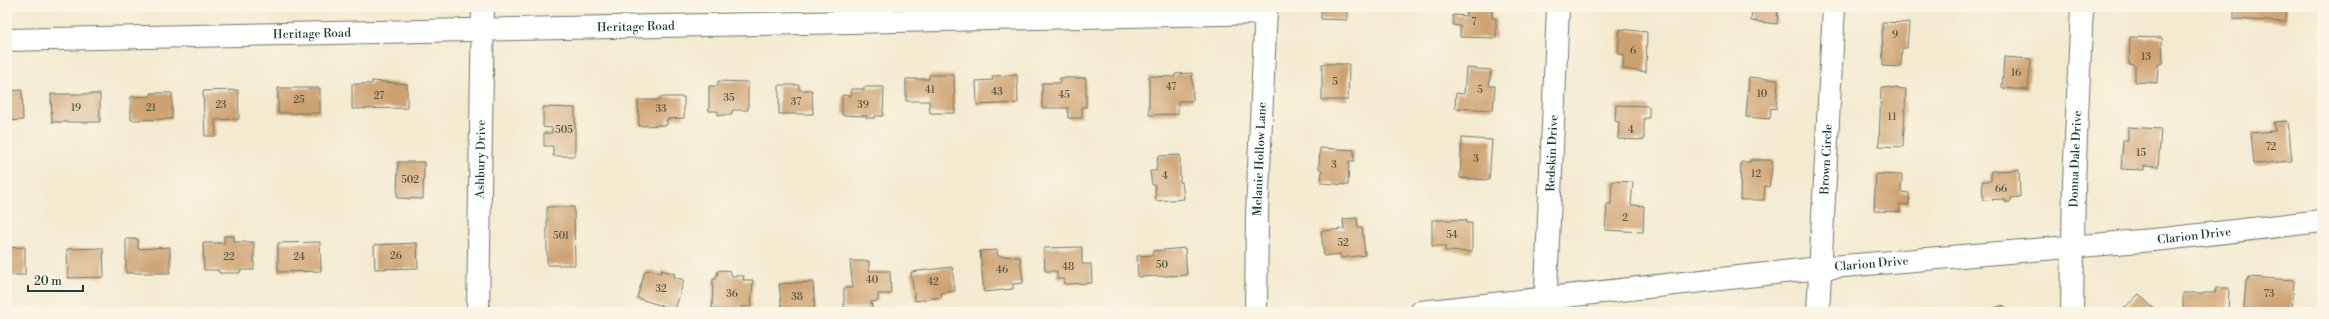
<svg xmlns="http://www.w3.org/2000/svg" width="2329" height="319" viewBox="0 0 2329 319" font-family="'Libre Bodoni',serif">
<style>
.building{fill:#cea170}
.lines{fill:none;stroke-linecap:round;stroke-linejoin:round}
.minor-casing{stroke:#6a7a6b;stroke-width:24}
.minor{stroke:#fff;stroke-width:22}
.labels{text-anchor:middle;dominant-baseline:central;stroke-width:4;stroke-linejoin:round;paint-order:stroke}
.number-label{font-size:10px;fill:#4b5643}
.street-label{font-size:12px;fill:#1f3d34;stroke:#fcf5e5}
</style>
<rect width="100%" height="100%" fill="#fcf5e5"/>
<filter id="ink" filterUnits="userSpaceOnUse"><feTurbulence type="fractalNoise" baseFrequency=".025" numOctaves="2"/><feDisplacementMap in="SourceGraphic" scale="8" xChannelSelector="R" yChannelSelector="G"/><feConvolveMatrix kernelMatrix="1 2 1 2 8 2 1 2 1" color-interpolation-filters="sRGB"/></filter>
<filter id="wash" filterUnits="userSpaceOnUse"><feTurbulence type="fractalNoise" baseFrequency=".012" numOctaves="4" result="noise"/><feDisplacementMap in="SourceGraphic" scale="16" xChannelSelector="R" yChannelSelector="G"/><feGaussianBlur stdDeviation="0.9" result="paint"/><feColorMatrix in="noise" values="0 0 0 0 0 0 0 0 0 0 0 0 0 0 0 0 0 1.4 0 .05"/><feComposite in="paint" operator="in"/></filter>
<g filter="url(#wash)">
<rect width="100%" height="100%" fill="#f4ead0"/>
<g id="blocks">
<path class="building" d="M1321 7H1347V20L1321 19Z
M1466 7H1492V18H1496V38L1460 37V26L1453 25V15L1466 16Z
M1752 7H1778L1777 24 1751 21Z
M2234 7H2287L2286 22 2234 19Z
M1882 22 1909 23 1907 48H1902L1901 67 1883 66Z
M1620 29 1647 32 1646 72 1623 69 1624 55 1618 54Z
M2130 37 2162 38 2163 62 2158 65 2157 83 2135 82V65L2129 64Z
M2004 57 2031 59 2028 90 2002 88Z
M1322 64H1349L1348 100H1322Z
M1466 68 1491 70 1489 86H1495L1493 110 1455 108 1456 93 1464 94Z
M1192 73 1193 101H1178V114L1149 115V76L1175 77V74Z
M929 75H954L955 113H930L929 101H906V79H929Z
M1017 75 1018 103 977 105 976 81 993 80 992 76Z
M1749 77 1778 80 1776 109 1771 108 1770 119 1746 117Z
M1060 78H1086V107H1082V118H1068V108H1042V83H1060Z
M372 81 407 84V108L352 109V84H372Z
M718 81 748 82V110H732V115H718V111H709V86H718Z
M779 85H799V90H812L813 114H779Z
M864 87H884L883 116H875V118H866L867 116 842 115V95L851 96V89H864Z
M1881 87 1906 89 1903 147 1879 146Z
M278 88H320V113H278Z
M22 90 23 120 7 121V91Z
M238 90 239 119 215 120 216 136H205L203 91Z
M151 93H172V119L131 120V97L151 96Z
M51 94H100V122H52Z
M660 97H684V118L667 119V125L639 126 638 100H660Z
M1616 105 1649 106V118H1644V140L1618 139 1619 122 1615 121Z
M543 107 575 108V156H553V146H544V133H552V128L543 127Z
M2288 121 2292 161 2254 164 2251 133 2275 131 2274 122Z
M2128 127 2161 129 2158 167 2144 166V170L2121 169 2123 140H2128Z
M1462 138 1492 140 1489 180 1460 178Z
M1320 148 1354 150V161H1349L1348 185 1321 183 1322 170 1319 169Z
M1180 155V182H1182L1184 199 1156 201 1155 185H1152L1150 171H1156L1158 156Z
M1750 160H1773L1769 187 1765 186 1764 200H1740L1741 162H1750Z
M398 162H424L423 199 397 198Z
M2019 170 2020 197 2011 198V202H2005V199L1983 200 1982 181H1991V171Z
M1876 174 1902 175 1901 192 1909 193V205L1900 204V212L1874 211Z
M1612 181 1633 182 1631 205 1644 206 1643 232 1605 230 1607 204H1611Z
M547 207H574L575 265H547Z
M1357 218 1358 227H1362L1365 255 1341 258 1340 254 1324 256 1321 231 1344 229 1343 219Z
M1432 220H1467L1466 223H1472V252L1445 251V246H1432Z
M224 236H234V242H254V270H240V273H219L218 270H204L203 243H224Z
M126 239H138V249L170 247V273H126Z
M320 242 321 271 278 272V243Z
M417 243 418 268 375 269 374 245Z
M25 247V275H7V248Z
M1082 247V264H1091L1092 283 1064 284V279H1057V271H1045L1044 248Z
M103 248 104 277 68 278 67 249Z
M1185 248 1187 275 1138 277 1137 256 1153 255V251Z
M997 250 998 256 1020 257 1023 283 1013 284V289L984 292 980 251Z
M850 261H869V271H890L891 294H878V301L871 302 872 308H844V288H853Z
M952 267 955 291 941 293 942 297 915 301 911 272Z
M651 270 661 273 662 270 675 274 674 277 684 280 675 310 637 298 645 271Z
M724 270 730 271 732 276H744L743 280H753L751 307H741V311L712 309 713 279H716L718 271Z
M2248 277 2294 280 2292 312 2244 308 2246 280H2248Z
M813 282 815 312 782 311 779 284Z
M2216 288H2229L2228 312H2183V293H2215Z
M2139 294 2157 312H2120Z
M2003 305 2005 312H1984Z"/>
</g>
</g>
<g filter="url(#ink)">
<use href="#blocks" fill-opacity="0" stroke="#6a7a6b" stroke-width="1"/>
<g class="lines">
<defs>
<g id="minor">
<path id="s1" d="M7 40 1266 13"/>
<path id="s2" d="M478 312 483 7"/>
<path id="s3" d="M1256 312 1257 214 1266 7"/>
<path id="s4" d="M1421 312 1820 268 2164 239 2322 221"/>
<path id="s5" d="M1545 312 1558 7"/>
<path id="s6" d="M1818 312 1834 7"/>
<path id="s7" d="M2072 312 2074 182 2082 7"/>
</g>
</defs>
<use href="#minor" class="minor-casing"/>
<use href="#minor" class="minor"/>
</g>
</g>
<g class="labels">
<g class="number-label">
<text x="1474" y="22">7</text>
<text x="1895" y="35">9</text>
<text x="1633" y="51">6</text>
<text x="2146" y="57">13</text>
<text x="2016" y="73">16</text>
<text x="1335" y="82">5</text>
<text x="1171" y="87">47</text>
<text x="930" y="90">41</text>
<text x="1480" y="90">5</text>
<text x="997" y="92">43</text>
<text x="1762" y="94">10</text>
<text x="1064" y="95">45</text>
<text x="379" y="96">27</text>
<text x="729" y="98">35</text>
<text x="299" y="100">25</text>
<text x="796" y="102">37</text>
<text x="221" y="105">23</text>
<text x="863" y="105">39</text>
<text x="76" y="108">19</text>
<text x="151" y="108">21</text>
<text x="661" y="109">33</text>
<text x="1892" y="117">11</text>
<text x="564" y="130">505</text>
<text x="1631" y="130">4</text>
<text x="2271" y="147">72</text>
<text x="2141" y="153">15</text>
<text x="1476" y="159">3</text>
<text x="1334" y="165">3</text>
<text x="1756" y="174">12</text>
<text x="1165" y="176">4</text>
<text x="410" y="180">502</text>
<text x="2001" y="189">66</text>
<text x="1625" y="218">2</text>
<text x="1452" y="235">54</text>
<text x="561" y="236">501</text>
<text x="1343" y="243">52</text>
<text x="396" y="256">26</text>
<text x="229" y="257">22</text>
<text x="299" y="257">24</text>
<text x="1162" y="265">50</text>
<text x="1068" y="267">48</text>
<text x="1002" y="270">46</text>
<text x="872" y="280">40</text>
<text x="933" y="282">42</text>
<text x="661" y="289">32</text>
<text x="732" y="294">36</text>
<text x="2269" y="294">73</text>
<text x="797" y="297">38</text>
</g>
<g class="street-label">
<text stroke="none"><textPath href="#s1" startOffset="629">Heritage Road</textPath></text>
<text stroke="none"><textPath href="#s1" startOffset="305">Heritage Road</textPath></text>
<text stroke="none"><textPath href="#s5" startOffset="159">Redskin Drive</textPath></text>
<text stroke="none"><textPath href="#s3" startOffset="153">Melanie Hollow Lane</textPath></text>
<text stroke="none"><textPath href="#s6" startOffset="153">Brown Circle</textPath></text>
<text stroke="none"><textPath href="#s7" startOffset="153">Donna Dale Drive</textPath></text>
<text stroke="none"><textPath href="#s2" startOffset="153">Ashbury Drive</textPath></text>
<text stroke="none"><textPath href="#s4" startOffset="777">Clarion Drive</textPath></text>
<text stroke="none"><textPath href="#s4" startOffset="453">Clarion Drive</textPath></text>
</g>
</g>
<rect width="2329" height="319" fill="none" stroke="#fcf5e5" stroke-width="24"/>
<path d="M28 285v6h55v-6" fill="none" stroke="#1f3d34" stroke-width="2"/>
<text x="34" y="285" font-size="12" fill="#1f3d34" stroke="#fcf5e5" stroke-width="3" paint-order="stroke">20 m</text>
</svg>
